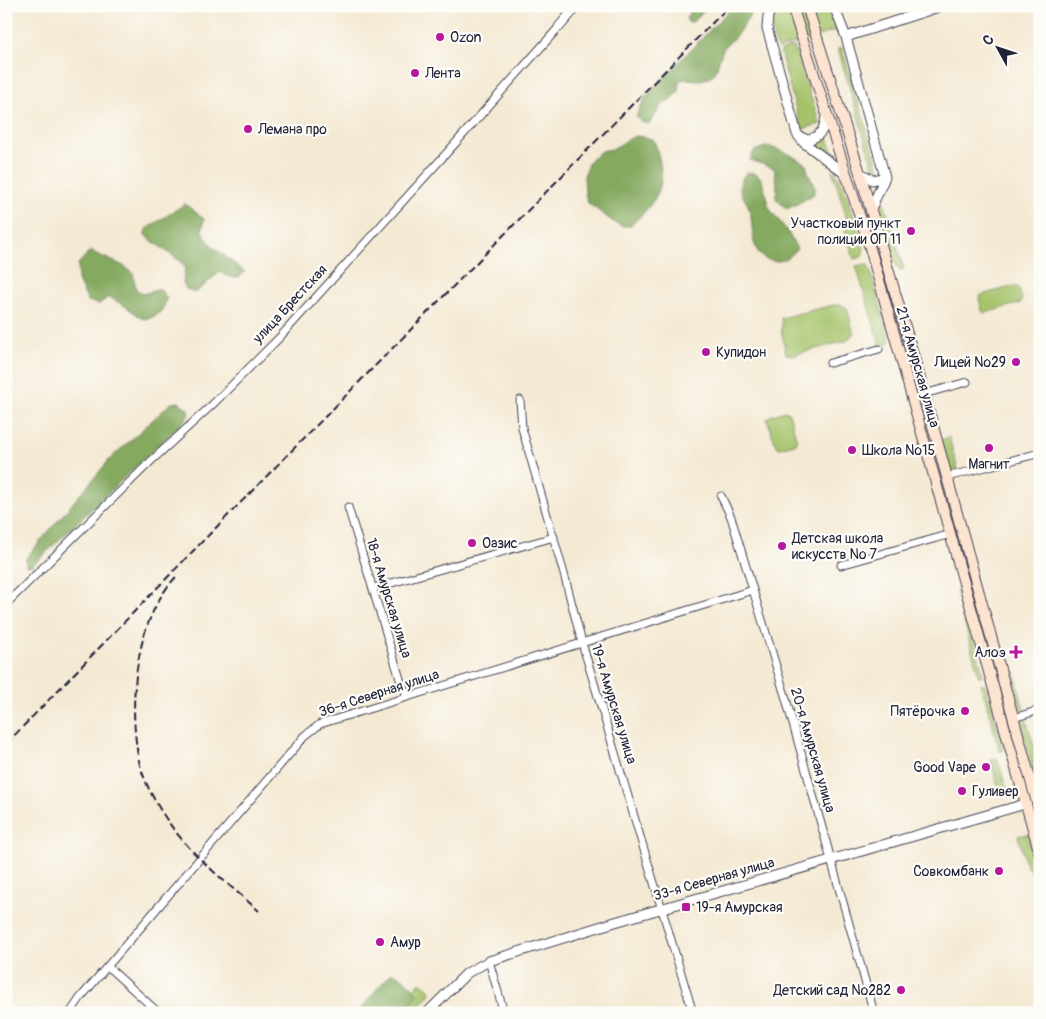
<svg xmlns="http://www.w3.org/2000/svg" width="1046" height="1019" viewBox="0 0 1046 1019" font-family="Pangolin,sans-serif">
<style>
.green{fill:#a6c36a;stroke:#647252}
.forest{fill:#84a95e;stroke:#53664c}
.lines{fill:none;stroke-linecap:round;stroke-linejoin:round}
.minor-casing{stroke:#424052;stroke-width:9}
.tertiary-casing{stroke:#424052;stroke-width:11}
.secondary-casing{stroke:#424052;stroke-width:12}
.minor{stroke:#fff;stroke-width:7}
.tertiary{stroke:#fff;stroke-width:9}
.secondary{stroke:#fde4d1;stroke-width:10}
.rail{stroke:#22223b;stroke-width:2;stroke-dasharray:8 4;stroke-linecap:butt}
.poi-dot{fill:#b5179e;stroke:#fdfcf7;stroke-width:2}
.labels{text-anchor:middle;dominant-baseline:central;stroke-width:4.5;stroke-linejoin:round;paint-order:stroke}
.poi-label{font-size:14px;fill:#22223b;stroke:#fdfcf7;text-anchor:start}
.street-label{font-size:14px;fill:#22223b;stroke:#fdfcf7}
</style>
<rect width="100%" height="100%" fill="#fdfcf7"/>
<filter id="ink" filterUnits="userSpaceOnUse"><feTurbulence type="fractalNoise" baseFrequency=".02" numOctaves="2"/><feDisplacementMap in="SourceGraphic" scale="10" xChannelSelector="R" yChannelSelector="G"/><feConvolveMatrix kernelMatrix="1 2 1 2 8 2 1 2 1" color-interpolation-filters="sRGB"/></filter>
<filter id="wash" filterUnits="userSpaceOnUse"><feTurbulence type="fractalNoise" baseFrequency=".0096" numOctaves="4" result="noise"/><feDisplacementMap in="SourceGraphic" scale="20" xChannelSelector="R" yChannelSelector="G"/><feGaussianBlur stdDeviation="1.12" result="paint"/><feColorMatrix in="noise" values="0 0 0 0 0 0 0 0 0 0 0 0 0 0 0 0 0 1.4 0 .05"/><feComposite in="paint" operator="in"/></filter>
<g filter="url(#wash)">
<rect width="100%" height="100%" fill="#f4e9d3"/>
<path class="green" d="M778 6H827L831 13 837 30 778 49C771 34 769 21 778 6Z
M794 46 820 124 803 129 801 128 780 51Z
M842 48 878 166 877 172 875 174 838 49Z
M826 133 837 162 812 143 821 138Z
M832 170 839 176 843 184 864 249 862 257 854 259 845 230 846 215Z
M881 192 904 269 899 270 888 248 877 209Z
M865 264H867L870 269 890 340 889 344 880 346 856 266Z
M1015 286 1019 288 1022 300 1021 303 985 313 982 311 979 298 981 295Z
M833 305H841L847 308 854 334 846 341 793 355 786 354 781 329 782 325 781 318Z
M785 411 789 413 797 441 795 444 779 448 776 446 767 419 770 416Z
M949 437 958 470 949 472 940 440Z
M957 588 961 589 983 674 979 677 956 592Z
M1014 669 1024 711 1017 714 1011 690 1009 670Z
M981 684 986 686 1004 750 1000 752Z
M1026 719 1040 767V780L1036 781 1021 724Z
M997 758 1007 790 1000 795 991 760Z
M1028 834 1034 854 1036 875H1034L1027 867 1018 836Z
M420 982 430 990V995L413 1013H403L417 996 414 989Z"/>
<path class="forest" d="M693 6H709L694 21 689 23 686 19Z
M733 6H756L741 30 723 49 715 73 709 78 700 80 684 79 679 81V91L674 97 662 105 649 124 641 122 636 116 646 96Z
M635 136 645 137 654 140C658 151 664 175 660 186 656 202 642 215 630 226H621L612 221 588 203 585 194 584 176 589 161 601 151 612 149Z
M768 146 789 154 806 164 808 172 815 188 813 195C804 199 796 206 786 209L776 199 777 185 774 168 750 160 754 151Z
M746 173H754L760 177 764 186 769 208 788 232 797 249C790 257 784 262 773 261 749 258 754 229 750 212 749 203 740 196 740 187 740 181 742 178 746 173Z
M185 204 204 219 202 231 212 246 245 272C237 281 229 278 220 272L195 293 186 289 183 283 185 267C173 253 159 248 145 235L146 229Z
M90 251 124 266 133 273 136 289 143 294 160 289 167 298C163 312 157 318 143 319L125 306 109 297 99 304 88 301 78 281V264Z
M179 402 189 410 188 417 33 565 26 566V558L111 458 171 403Z
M391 973C399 974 414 986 417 994L416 997 403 1013H359L360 1009Z"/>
</g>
<g filter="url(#ink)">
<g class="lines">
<defs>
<path id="minor" d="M830 363 879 349
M924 394 967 382
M520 400 522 428 564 574 582 643 693 1013
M947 477 1040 453
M721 496 731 517 786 699 874 1013
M348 507 400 679 407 696
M841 565 951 534
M374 588 554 537
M6 604 151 461 212 405 280 337 453 146 559 27
M1020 716 1040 710
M489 961 504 1013
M108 967 159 1013
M70 1013 81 997 305 736 320 724 753 590"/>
<path id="tertiary" d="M773 6 768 16 767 28 797 134 803 142 844 173 846 177
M834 6 846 37 885 177 871 209
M559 27 577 6
M846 37 942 6
M799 136 807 140C821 137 825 128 826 115
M860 173 873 180 885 177
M427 1013 467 973 489 961 615 922 1025 804"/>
<path id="secondary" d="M792 6 870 248 1040 854
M807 6 860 173 915 361 1040 814"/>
</defs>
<use href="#minor" class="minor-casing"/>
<use href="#tertiary" class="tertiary-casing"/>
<use href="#secondary" class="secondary-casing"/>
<use href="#minor" class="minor"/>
<use href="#tertiary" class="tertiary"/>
<use href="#secondary" class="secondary"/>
<path class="rail" d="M176 577C136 618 128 700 138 755 141 776 153 799 165 817 189 854 226 882 259 911
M6 744 194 550 729 6"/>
</g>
</g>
<g class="poi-dot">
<circle cx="440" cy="37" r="5"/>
<circle cx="415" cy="73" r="5"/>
<circle cx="248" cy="129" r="5"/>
<circle cx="911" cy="231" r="5"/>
<circle cx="706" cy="352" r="5"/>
<circle cx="1016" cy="362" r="5"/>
<circle cx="989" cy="448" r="5"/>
<circle cx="852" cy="450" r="5"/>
<circle cx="472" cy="543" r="5"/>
<circle cx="782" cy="546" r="5"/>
<path d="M1013.5 644.5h5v5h5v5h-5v5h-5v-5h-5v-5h5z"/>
<circle cx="965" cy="711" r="5"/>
<circle cx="986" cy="767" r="5"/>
<circle cx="962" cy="791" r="5"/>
<circle cx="999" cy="871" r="5"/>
<rect x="681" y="902" width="10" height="10" rx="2.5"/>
<circle cx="380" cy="942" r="5"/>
<circle cx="901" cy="990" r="5"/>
</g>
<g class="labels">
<g class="poi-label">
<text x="450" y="37">Ozon</text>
<text x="425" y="73">Лента</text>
<text x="258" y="129">Лемана про</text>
<text x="901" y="223" text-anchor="end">Участковый пункт<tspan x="901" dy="16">полиции ОП 11</tspan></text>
<text x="716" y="352">Купидон</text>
<text x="1006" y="362" text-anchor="end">Лицей №29</text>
<text x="862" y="450">Школа №15</text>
<text x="989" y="464" text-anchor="middle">Магнит</text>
<text x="792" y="538">Детская школа<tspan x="792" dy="16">искусств № 7</tspan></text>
<text x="482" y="543">Оазис</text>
<text x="1006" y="652" text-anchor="end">Алоэ</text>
<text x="955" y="711" text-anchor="end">Пятёрочка</text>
<text x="976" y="767" text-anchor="end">Good Vape</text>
<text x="972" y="791">Гуливер</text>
<text x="989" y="871" text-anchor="end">Совкомбанк</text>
<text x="696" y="907">19-я Амурская</text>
<text x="390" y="942">Амур</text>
<text x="891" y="990" text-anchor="end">Детский сад №282</text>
</g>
<g class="street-label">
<text transform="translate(290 304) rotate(-47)">улица Брестская</text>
<text transform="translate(918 367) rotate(74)">21-я Амурская улица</text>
<text transform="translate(389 598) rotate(73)">18-я Амурская улица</text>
<text transform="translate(379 693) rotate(-18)">36-я Северная улица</text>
<text transform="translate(614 704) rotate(73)">19-я Амурская улица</text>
<text transform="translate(813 750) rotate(74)">20-я Амурская улица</text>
<text transform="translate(714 879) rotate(-16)">33-я Северная улица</text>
</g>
</g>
<rect width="1046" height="1019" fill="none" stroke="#fdfcf7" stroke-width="25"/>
<g transform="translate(998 48) rotate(310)" stroke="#fdfcf7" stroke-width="4" paint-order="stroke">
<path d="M0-4L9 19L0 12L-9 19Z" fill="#22223b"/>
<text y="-8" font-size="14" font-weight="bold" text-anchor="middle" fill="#22223b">С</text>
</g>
</svg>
